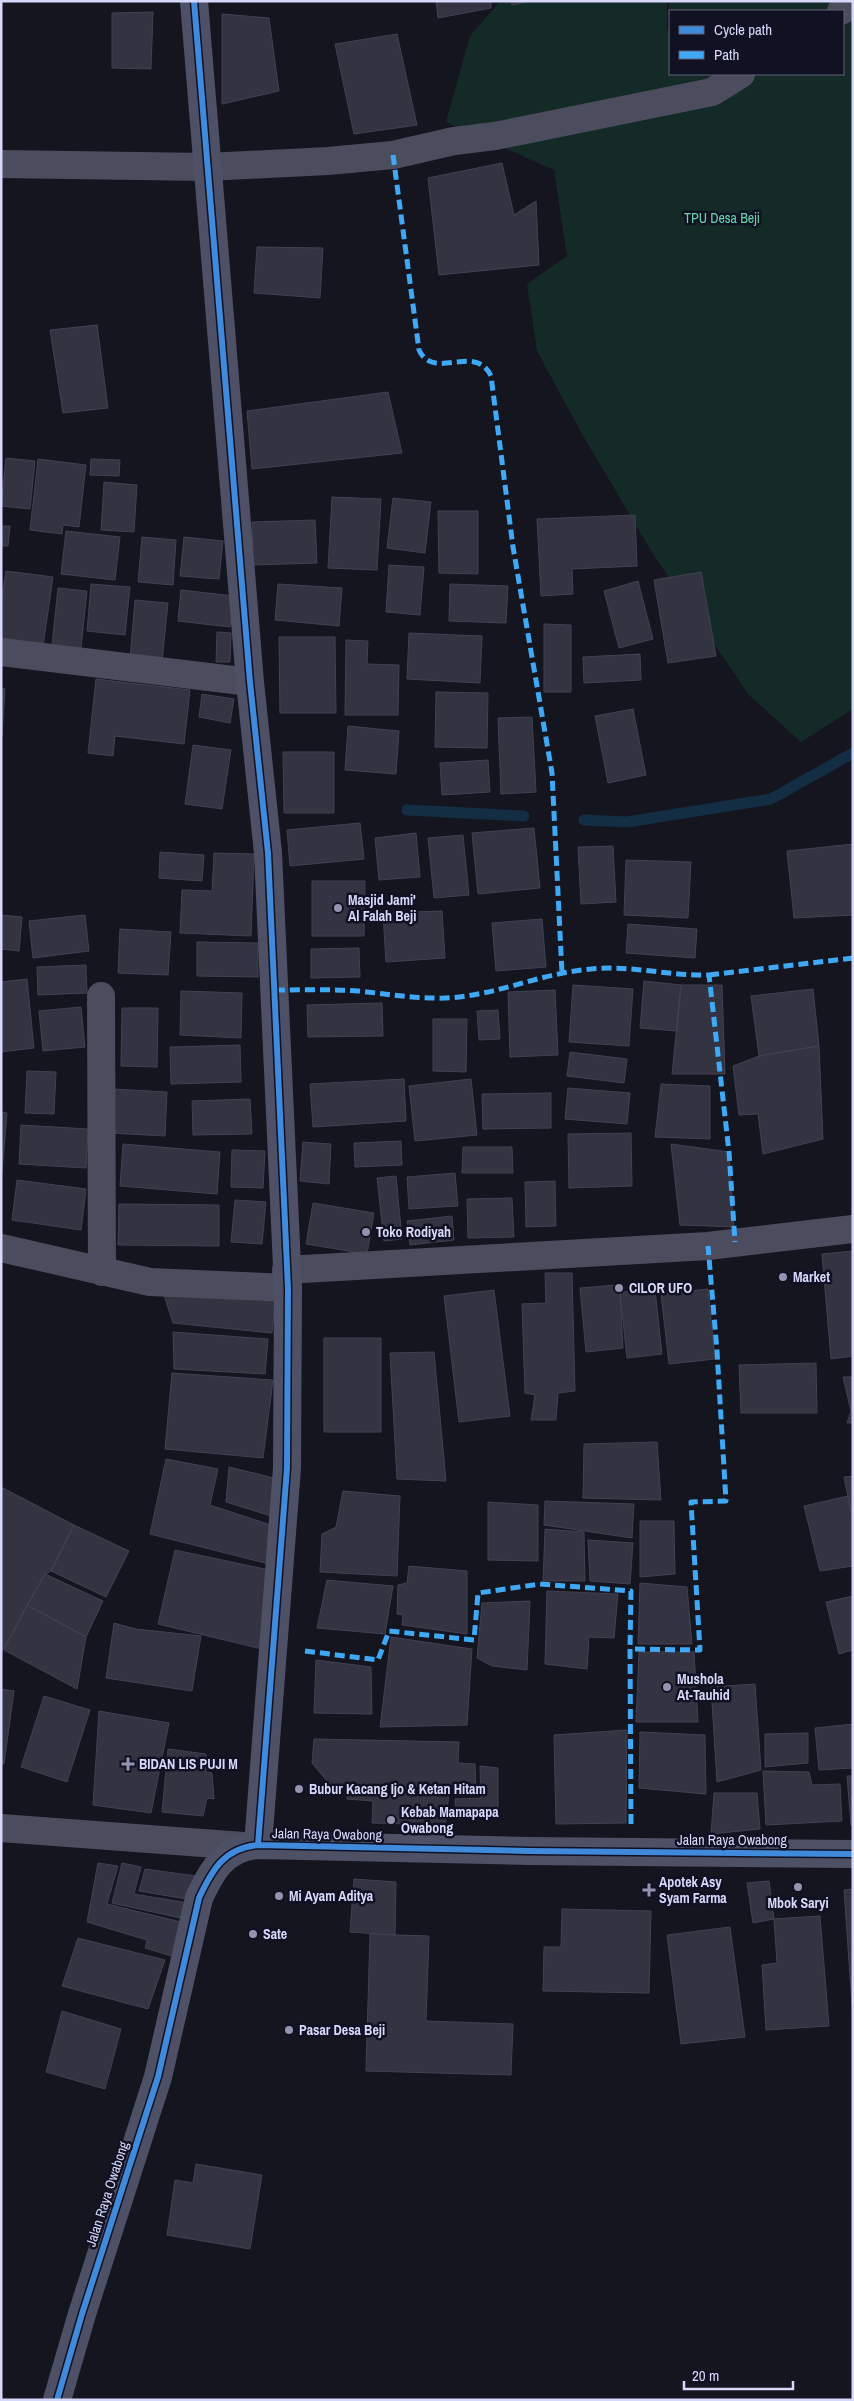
<svg xmlns="http://www.w3.org/2000/svg" width="854" height="2401" viewBox="0 0 854 2401" font-family="'Archivo Narrow',sans-serif">
<style>
.green{fill:#142a27;fill-rule:evenodd}
.lines{fill:none;stroke-linecap:round;stroke-linejoin:round}
.stream{stroke:#132d43;stroke-width:11}
.building{fill:#333342;stroke:#414153}
.street{stroke:#4b4d5f;stroke-width:28}
.secondary{stroke:#4e5066;stroke-width:28}
.quiet{stroke:#3fa9f5;stroke-width:5;stroke-dasharray:10 5;stroke-linecap:butt}
.cycleway-casing{stroke:#111124;stroke-width:9}
.cycleway{stroke:#408adc;stroke-width:6}
.poi-dot{fill:#9394ae;stroke:#111124;stroke-width:2}
.labels{text-anchor:middle;dominant-baseline:central;stroke-width:5;stroke-linejoin:round;paint-order:stroke}
.park-label{font-size:14px;fill:#69d5a8;stroke:#111124}
.poi-label{font-size:14px;font-weight:bold;fill:#d7d9fb;stroke:#111124;text-anchor:start}
.street-label{font-size:14px;fill:#d7d9fb;stroke:#111124}
</style>
<rect width="100%" height="100%" fill="#151520"/>
<path class="green" d="M500 1H667V32L669 29V1H853V709L801 742 749 695 653 554 582 434 537 351 527 284 567 256 554 170 446 122 470 36ZM670 11H843V74H670Z"/>
<g class="lines">
<path class="stream" d="M407 810 524 816
M584 820 627 822 771 799 853 753"/>
</g>
<path class="building" d="M436 1H491V8L438 18Z
M511 1H531L512 5Z
M153 12 151 69 112 68V13Z
M222 14 269 18 279 91 222 104Z
M397 34 417 125 354 134 335 44Z
M502 163 514 215 536 201 539 265 439 275 428 178Z
M257 247 323 248 320 298 254 293Z
M97 325 108 408 63 413 50 330Z
M388 392 402 453 252 469 247 411Z
M6 458 35 461 30 509 1 506Z
M38 459 86 465 79 527 63 525 62 534 30 530Z
M91 459 120 460 119 476 90 475Z
M104 482 137 485 134 532 101 530Z
M332 497 381 499 377 570 328 568Z
M393 498 431 502 425 553 387 548Z
M438 511H478V574L439 573Z
M635 515 637 566 572 569 573 594 541 596 537 519Z
M315 520 317 563 253 565 252 522Z
M1 526H10L8 546H1Z
M66 531 120 537 115 580 61 574Z
M142 537 176 540 173 585 138 582Z
M184 537 223 541 219 579 180 576Z
M389 565 424 567 420 615 386 612Z
M6 571 53 577 43 646 1 640V603Z
M701 572 716 656 668 663 654 580Z
M638 581 653 639 619 648 604 591Z
M91 584 130 587 125 635 87 631Z
M278 584 342 588 339 626 275 620Z
M450 584 508 586 506 623 449 621Z
M58 588 87 591 81 648 52 645Z
M181 590 234 596 230 627 178 621Z
M135 600 168 603 162 662 130 658Z
M544 624 571 625V692H544Z
M217 632 231 633 230 662H216Z
M409 633 482 636 480 683 407 679Z
M279 637H335L336 713H280Z
M346 640 368 641 367 664 399 665 398 715H345Z
M640 654 641 680 584 683 583 657Z
M96 679 190 690 184 744 115 736 113 756 88 753Z
M1 688 5 689 2 736H1Z
M436 692 488 693 487 748 435 747Z
M202 694 234 699 230 723 199 717Z
M633 709 646 775 608 783 595 716Z
M532 717 536 792 501 794 498 718Z
M348 726 399 731 396 774 345 770Z
M193 745 231 750 222 809 185 804Z
M283 752H334V813H284Z
M488 760 490 792 442 795 440 763Z
M360 823 364 859 290 866 287 830Z
M534 828 540 888 478 894 472 833Z
M416 833 420 877 379 880 375 838Z
M463 835 469 895 434 898 428 838Z
M853 844V915L794 918 787 851Z
M613 846 616 902 581 904 578 847Z
M160 852 204 855 202 881 159 878Z
M214 853 254 854 251 936 180 933 182 890 212 891Z
M626 860 691 862 688 918 624 915Z
M312 881H365L364 936H312Z
M442 911 445 958 386 962 383 913Z
M1 915 22 917 19 951 1 949Z
M85 915 89 951 33 958 29 921Z
M542 919 546 967 496 971 492 923Z
M628 924 697 929 695 958 626 953Z
M120 929 171 932 168 975 118 973Z
M197 942 258 943V977L197 976Z
M359 948 360 977 311 978V949Z
M86 965 87 993 38 995 37 967Z
M27 979 34 1048 1 1052V982Z
M644 981 681 985 677 1031 640 1028Z
M573 985 633 989 629 1046 569 1042Z
M681 985H722L725 1074H672Z
M813 989 819 1046 759 1056 751 996Z
M555 990 558 1055 510 1057 508 992Z
M181 991 242 993 241 1038 180 1035Z
M382 1003 383 1036 308 1037 307 1005Z
M81 1007 85 1047 43 1051 39 1011Z
M122 1008H158L157 1067 121 1066Z
M498 1010 500 1039 479 1040 477 1011Z
M433 1019H467L466 1072 433 1071Z
M240 1045 241 1082 171 1084 170 1047Z
M819 1046 823 1139 763 1154 758 1114 739 1115 733 1066 759 1056Z
M570 1052 627 1059 624 1083 567 1076Z
M27 1071 56 1072 54 1114 25 1113Z
M404 1079 406 1121 313 1127 310 1084Z
M471 1079 477 1135 415 1141 409 1086Z
M661 1084 710 1086V1139L655 1137Z
M568 1088 630 1093 627 1124 565 1119Z
M113 1089 167 1092 165 1136 110 1133Z
M551 1093V1128L483 1129 482 1094Z
M250 1099 252 1134 193 1135 192 1101Z
M1 1112 7 1113 2 1172H1Z
M21 1125 88 1129 86 1168 19 1164Z
M631 1133 632 1186 569 1188 568 1134Z
M401 1141 402 1165 355 1167 354 1143Z
M303 1142 331 1144 329 1184 300 1181Z
M123 1144 220 1152 217 1194 120 1186Z
M671 1144 729 1152 734 1227 680 1225Z
M463 1147H512L513 1173H462Z
M232 1150 265 1151 263 1188 231 1187Z
M455 1173 458 1206 409 1209 407 1177Z
M396 1176 402 1239 384 1241 377 1178Z
M17 1180 86 1189 81 1230 12 1220Z
M555 1181 556 1226 526 1227 525 1182Z
M512 1198 514 1237 468 1238 467 1199Z
M235 1200 266 1202 262 1244 231 1242Z
M313 1203 374 1213 367 1254 306 1244Z
M119 1204 219 1205V1246L118 1245Z
M452 1216 454 1240 410 1245 407 1221Z
M853 1251V1356L831 1359 822 1254Z
M545 1273H572L575 1391 558 1393 556 1420H531L535 1395 525 1393 522 1304 546 1303Z
M617 1285 620 1292 623 1348 586 1352 580 1288Z
M162 1289 276 1294 272 1333 173 1323Z
M708 1289 715 1359 669 1364 661 1294Z
M494 1290 510 1416 459 1422 444 1296Z
M655 1290 662 1354 627 1358 620 1292Z
M173 1332 268 1339 265 1374 174 1369Z
M324 1338H381V1432H324Z
M434 1352 446 1481 397 1479 390 1353Z
M816 1363 817 1413H741L739 1365Z
M172 1373 273 1380 263 1458 165 1449Z
M843 1377H853V1423H847L851 1411Z
M657 1442 661 1500 583 1498 584 1444Z
M166 1459 218 1469 210 1505 274 1526 269 1564 150 1534Z
M229 1467 274 1478 271 1516 226 1502Z
M853 1476V1521L844 1477Z
M1 1487 74 1525 51 1571 45 1574 1 1653Z
M343 1491 400 1496 397 1576 320 1572 322 1534 336 1527Z
M848 1496 853 1521V1566L820 1571 804 1506Z
M545 1501 634 1504 632 1538 544 1525Z
M488 1502 538 1505V1561L488 1560Z
M640 1521H674L675 1574 640 1577Z
M74 1525 129 1551 106 1597 51 1571Z
M545 1529 584 1532 585 1581H543Z
M588 1540 633 1543 630 1584 590 1581Z
M175 1550 274 1571 262 1649 158 1624Z
M409 1566 467 1571V1634L402 1625 403 1615 397 1614 398 1585 407 1583Z
M45 1574 103 1601 86 1637 27 1605Z
M327 1580 393 1586 385 1634 317 1628Z
M640 1583 687 1587 692 1644H638Z
M547 1591 618 1594 614 1638 589 1637 587 1669 545 1664Z
M853 1596V1650L839 1654 826 1602Z
M530 1601 527 1670 492 1666 477 1658 482 1603Z
M27 1605 86 1637 77 1689 4 1650Z
M114 1623 136 1629 201 1636 192 1691 106 1678Z
M391 1637 472 1649 467 1725 380 1727Z
M639 1652H694L698 1722H636Z
M316 1660 371 1667 372 1714 314 1713Z
M755 1684 761 1770 717 1782 711 1687Z
M1 1689 14 1691 4 1764H1Z
M44 1696 90 1710 67 1782 21 1767Z
M99 1711 169 1723 151 1813 93 1805Z
M853 1724V1768L819 1770 815 1728Z
M627 1730 626 1823 556 1824 554 1735Z
M640 1732 705 1735 706 1794 639 1788Z
M808 1733V1763L765 1767V1734Z
M314 1739 459 1742 458 1763 475 1764 476 1794H449L445 1825 372 1823 373 1801 347 1799 348 1788H333L312 1763Z
M168 1749 206 1754V1772L212 1773 214 1799 207 1798 203 1816 162 1812Z
M480 1766 498 1768V1810L456 1811 455 1799 481 1798Z
M763 1771 809 1772 812 1785 840 1784 842 1821 766 1825Z
M847 1776H853V1825H851Z
M714 1793H757L760 1829 711 1834Z
M98 1863 118 1866 107 1904 181 1922 175 1957 145 1948 147 1940 87 1922Z
M122 1863 141 1867 134 1894 188 1903 185 1919 112 1903Z
M145 1869 196 1876 192 1900 139 1891Z
M354 1879 396 1882 395 1935 350 1932Z
M769 1881 774 1919 753 1923 747 1883Z
M853 1889V2019L844 1890Z
M562 1909 651 1911 649 1993 543 1991 544 1947H561Z
M820 1916 829 2026 766 2030 762 1965 777 1963 774 1919Z
M730 1927 745 2037 681 2044 667 1935Z
M370 1934 429 1936 426 2021 513 2024 511 2075 366 2071Z
M78 1938 165 1960 148 2009 62 1986Z
M62 2011 121 2029 105 2089 46 2072Z
M196 2164 262 2175 250 2249 167 2235 175 2180 193 2183Z"/>
<g class="lines">
<path class="street" d="M841 11 853 4
M1 164 207 167 328 161 393 155 454 141 495 136 712 92 741 74
M1 652 250 682
M101 996 102 1272
M1 1248 150 1282 288 1288
M286 1270 708 1246 853 1229
M1 1828 243 1846"/>
<path class="secondary" d="M194 1 250 682 268 853 288 1288 287 1468 258 1845
M57 2400 82 2314 158 2077 199 1898C212 1870 224 1848 258 1845L528 1851 853 1854"/>
<path class="quiet" d="M393 155 419 350C434 382 475 342 491 376L513 547 552 773 562 973
M709 975 853 958
M275 990C302 990 331 989 358 991 388 994 416 999 446 998 495 996 541 973 591 969 630 965 669 976 709 975L729 1152 735 1242
M305 1651 378 1660 389 1631 474 1640 478 1593 540 1584 631 1591 630 1649
M631 1824 630 1649 700 1650 691 1502 726 1501 717 1351 708 1246"/>
<defs>
<path id="cycleway" d="M194 1 250 682 268 853 288 1288 287 1468 258 1845
M57 2400 82 2314 158 2077 199 1898C212 1870 224 1848 258 1845L528 1851 853 1854"/>
</defs>
<use href="#cycleway" class="cycleway-casing"/>
<use href="#cycleway" class="cycleway"/>
</g>
<g class="poi-dot">
<circle cx="338" cy="908" r="5"/>
<circle cx="366" cy="1232" r="5"/>
<circle cx="783" cy="1277" r="5"/>
<circle cx="619" cy="1288" r="5"/>
<circle cx="667" cy="1687" r="5"/>
<path d="M125.5 1756.5h5v5h5v5h-5v5h-5v-5h-5v-5h5z"/>
<circle cx="299" cy="1789" r="5"/>
<circle cx="391" cy="1820" r="5"/>
<circle cx="798" cy="1887" r="5"/>
<path d="M646.5 1882.5h5v5h5v5h-5v5h-5v-5h-5v-5h5z"/>
<circle cx="279" cy="1896" r="5"/>
<circle cx="253" cy="1934" r="5"/>
<circle cx="289" cy="2030" r="5"/>
</g>
<g class="labels">
<g class="park-label">
<text x="722" y="218">TPU Desa Beji</text>
</g>
<g class="poi-label">
<text x="348" y="900">Masjid Jami'<tspan x="348" dy="16">Al Falah Beji</tspan></text>
<text x="376" y="1232">Toko Rodiyah</text>
<text x="793" y="1277">Market</text>
<text x="629" y="1288">CILOR UFO</text>
<text x="677" y="1679">Mushola<tspan x="677" dy="16">At-Tauhid</tspan></text>
<text x="139" y="1764">BIDAN LIS PUJI M</text>
<text x="309" y="1789">Bubur Kacang Ijo &amp; Ketan Hitam</text>
<text x="401" y="1812">Kebab Mamapapa<tspan x="401" dy="16">Owabong</tspan></text>
<text x="659" y="1882">Apotek Asy<tspan x="659" dy="16">Syam Farma</tspan></text>
<text x="289" y="1896">Mi Ayam Aditya</text>
<text x="798" y="1903" text-anchor="middle">Mbok Saryi</text>
<text x="263" y="1934">Sate</text>
<text x="299" y="2030">Pasar Desa Beji</text>
</g>
<g class="street-label">
<text transform="translate(327 1834) rotate(1)">Jalan Raya Owabong</text>
<text x="732" y="1840">Jalan Raya Owabong</text>
<text transform="translate(107 2194) rotate(-72)">Jalan Raya Owabong</text>
</g>
</g>
<rect width="854" height="2401" fill="none" stroke="#d7d9fb" stroke-width="5"/>
<rect x="669" y="10" width="175" height="65" fill="#111124" stroke="#60617a"/>
<rect x="679" y="26" width="25" height="8" fill="#408adc" stroke="#60617a"/>
<text x="714" y="35" font-size="15" fill="#d7d9fb">Cycle path</text>
<rect x="679" y="51" width="25" height="8" fill="#3fa9f5" stroke="#60617a"/>
<text x="714" y="60" font-size="15" fill="#d7d9fb">Path</text>
<path d="M684 2381v8h109v-8" fill="none" stroke="#d7d9fb" stroke-width="2.5"/>
<text x="692" y="2381" font-size="15" fill="#d7d9fb" stroke="#111124" stroke-width="4" paint-order="stroke">20 m</text>
</svg>
